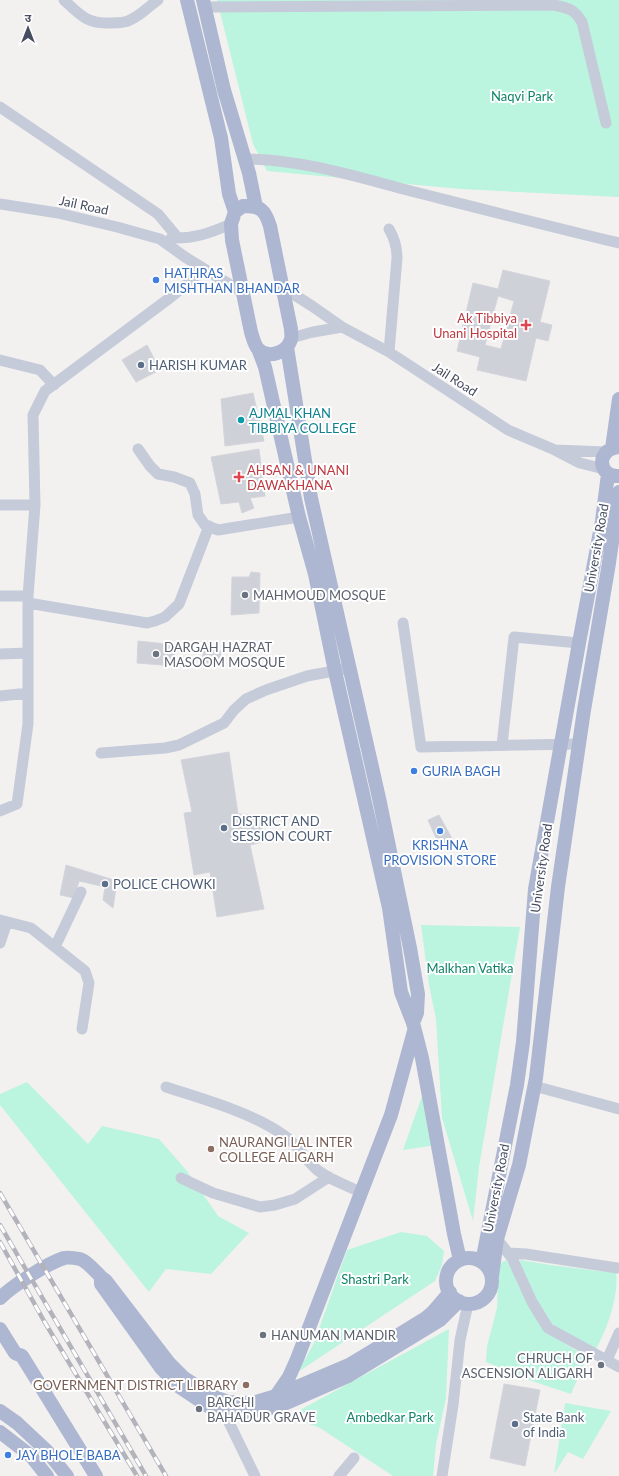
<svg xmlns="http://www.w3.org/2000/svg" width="619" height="1476" viewBox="0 0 619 1476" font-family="Lato,'Noto Sans Devanagari',sans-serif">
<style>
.green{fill:#bbf4df}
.building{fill:#cfd1d8;stroke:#d4d4dc;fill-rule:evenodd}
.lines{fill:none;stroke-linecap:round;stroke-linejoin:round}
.minor{stroke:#c6cbd9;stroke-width:11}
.major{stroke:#adb7d1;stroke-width:14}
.rail-casing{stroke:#b2b3bb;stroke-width:4.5}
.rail{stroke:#fff;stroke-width:3;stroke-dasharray:9;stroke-linecap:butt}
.shop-dot{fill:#3f7fe0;stroke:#fff;stroke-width:1.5}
.health-dot{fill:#e0444e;stroke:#fff;stroke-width:1.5}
.service-dot{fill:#5c6f8a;stroke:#fff;stroke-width:1.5}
.culture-dot{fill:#0f9aa8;stroke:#fff;stroke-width:1.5}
.worship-dot{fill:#6b7280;stroke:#fff;stroke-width:1.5}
.education-dot{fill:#8d6e63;stroke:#fff;stroke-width:1.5}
.labels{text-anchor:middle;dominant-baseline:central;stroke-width:4;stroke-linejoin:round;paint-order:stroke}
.park-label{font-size:13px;fill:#0e8466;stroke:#fff}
.street-label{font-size:13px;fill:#464d60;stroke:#fff}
.shop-label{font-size:13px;fill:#366cbe;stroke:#fff;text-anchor:start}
.health-label{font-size:13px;fill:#be3a42;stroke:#fff;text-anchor:end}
.service-label{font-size:13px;fill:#4e5e75;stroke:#fff;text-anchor:start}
.culture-label{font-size:13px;fill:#0d838f;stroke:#fff;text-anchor:start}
.worship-label{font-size:13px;fill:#5b616d;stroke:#fff;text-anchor:start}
.education-label{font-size:13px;fill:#785e54;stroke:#fff;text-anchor:start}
</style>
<rect width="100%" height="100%" fill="#f3f1f0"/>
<path class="green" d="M217 0H619V197L461 189 267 171 253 144Z
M421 925 520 927 479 1167 473 1221 442 1118 436 1019 429 985Z
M27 1082 88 1144 102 1126 159 1139 187 1171 218 1216 249 1233 211 1274 166 1269 149 1292 0 1105V1094Z
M422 1096 436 1145 403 1150Z
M401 1232 427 1236 444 1251 442 1265 435 1281 298 1372 314 1343 347 1250Z
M506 1260 513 1270 517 1283 544 1331 587 1357 571 1394 532 1381 486 1362 487 1346 497 1308 499 1264Z
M521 1260 550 1265 616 1273C619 1295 607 1330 596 1349L550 1323 535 1300 517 1264Z
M449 1329 446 1398 436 1444 433 1476H393L320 1428 289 1416Z
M565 1403 611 1411 583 1459 568 1452 554 1474Z"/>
<path class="building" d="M503 270 550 281 540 322 552 325 548 341 536 338 526 381 477 370 480 357 457 351 473 283 498 289ZM498 296 514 301 501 349 485 345Z
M147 345 160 370 136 382 122 360Z
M253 393 264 441 225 446 221 399Z
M259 449 265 496 250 498 254 508 242 513 239 502 221 504 211 457Z
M251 572 260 573 259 613 231 615 232 577H249Z
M138 641 176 645 173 666 137 663Z
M204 650 221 651 220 665 201 663Z
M229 752 238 814 258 815 266 841 250 845 264 909 217 917 210 872 194 875 184 813 192 812 181 760Z
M439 815 454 842 440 847 428 820Z
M66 865 117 881 113 908 103 900 105 887 79 881 74 898 60 895Z
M504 1384 540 1390 525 1466 490 1458Z"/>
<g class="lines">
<path class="minor" d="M64 0C81 16 87 24 112 23 118 23 125 23 130 20 140 16 149 6 158 0
M204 7 554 5C569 8 574 9 582 22L606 123
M0 107 158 214 178 238
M244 159C300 159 354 176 407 190 478 208 548 226 619 243
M0 204 58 213 117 227 160 239 185 257 242 292
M171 238C194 239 210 233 231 224
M282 287 312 306 342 327 389 352 508 430 555 450 580 463 604 469
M291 338 313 332 342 327
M389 352 397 258C397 247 395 239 389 229
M0 360 40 370 54 385
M138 449 150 466 158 474 174 477 190 483 195 494 198 515 205 525 218 530 299 517
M555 450 606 452
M0 505H35
M0 596H28
M28 603 147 623 155 621 165 617 179 604 209 526
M403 623 421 747 579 744
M0 654 28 653
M0 696 28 693
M502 745 514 637 579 643
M101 753 165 748 179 745 224 723 234 710 246 699 266 690 307 676 350 668
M0 811 17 804 28 724V596L35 505 33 415 45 391 171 297 193 279 203 268
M0 920 31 928 85 971 89 983 82 1029
M0 943 7 922
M55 947 81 892
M534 1086 619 1109
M166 1087C205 1100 251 1112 285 1136 297 1144 303 1157 314 1167 326 1179 347 1185 362 1193
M181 1178 213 1193 260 1207 275 1205 295 1199 329 1177
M497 1239 512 1258 532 1302 548 1328 619 1367
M509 1253 526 1254 617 1268
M607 1360 619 1333
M224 1412 255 1476
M339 1476 354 1458
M442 1476 453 1405 460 1340 468 1304"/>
<path class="major" d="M187 0 221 138 229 194 235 212
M203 0 224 90 249 173 256 207
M243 206C261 206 265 210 270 226L291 329C291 332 292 336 291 339 288 352 268 360 258 349 254 344 253 338 251 332L232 240 231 224 235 212Z
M287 347 311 498 379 798 410 948 418 994 417 1013 413 1023
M259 351 265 367 299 517 315 574 335 671 389 908 401 992 413 1023 422 1058 454 1234 460 1260
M619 447C595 449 598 478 619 476
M612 448 619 399
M446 1281a23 23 0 1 1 46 0a23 23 0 1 1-46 0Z
M482 1262 517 1085 523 1042 535 889 579 643 602 521 608 474
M492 1276 497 1239 519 1165 536 1078 558 887 584 710 609 563 619 492
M450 1292 432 1313 426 1318 379 1347 349 1365 276 1396 256 1402 243 1403 228 1402 212 1396 184 1378 169 1363 106 1281 101 1277V1284L161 1368 178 1386 208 1406 220 1412 235 1414 277 1407 348 1376 440 1320 459 1301
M0 1298C14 1285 46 1264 64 1258 69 1257 75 1258 80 1259 88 1262 95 1271 101 1277
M0 1329 15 1353 22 1356 96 1476
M276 1396 289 1377 297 1359 391 1115 414 1031
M0 1411 17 1423 47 1451 67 1476
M0 1432 31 1456 47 1476"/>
<defs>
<path id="rail" d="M0 1193 166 1476
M0 1225 146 1476
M0 1242 44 1321 137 1476"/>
</defs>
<use href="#rail" class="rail-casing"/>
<use href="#rail" class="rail"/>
</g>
<g class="shop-dot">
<circle cx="156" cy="280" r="4"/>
<circle cx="414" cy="771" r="4"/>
<circle cx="440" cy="831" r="4"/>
<circle cx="8" cy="1455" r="4"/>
</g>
<g class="health-dot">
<path d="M524 319h4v4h4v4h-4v4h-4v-4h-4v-4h4z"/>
<path d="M237 471h4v4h4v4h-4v4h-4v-4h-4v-4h4z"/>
</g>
<g class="service-dot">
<circle cx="141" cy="365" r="4"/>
<circle cx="224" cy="828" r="4"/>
<circle cx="105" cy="884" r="4"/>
<circle cx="515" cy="1424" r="4"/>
</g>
<circle class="culture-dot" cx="241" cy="420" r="4"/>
<g class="worship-dot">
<circle cx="245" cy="595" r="4"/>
<circle cx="156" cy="654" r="4"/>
<circle cx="263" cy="1335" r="4"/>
<circle cx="601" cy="1365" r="4"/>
<circle cx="199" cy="1409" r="4"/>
</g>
<g class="education-dot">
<circle cx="211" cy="1149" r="4"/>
<circle cx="246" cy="1385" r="4"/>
</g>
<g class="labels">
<g class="park-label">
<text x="522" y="96">Naqvi Park</text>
<text x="470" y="968">Malkhan Vatika</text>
<text x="375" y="1279">Shastri Park</text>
<text x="390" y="1417">Ambedkar Park</text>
</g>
<g class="street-label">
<text transform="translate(84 205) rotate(12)">Jail Road</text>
<text transform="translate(455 379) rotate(33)">Jail Road</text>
<text transform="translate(596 548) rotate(-80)">University Road</text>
<text transform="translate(541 868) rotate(-82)">University Road</text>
<text transform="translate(496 1188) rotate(-79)">University Road</text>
</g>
<g class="shop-label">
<text x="164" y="273">HATHRAS<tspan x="164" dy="15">MISHTHAN BHANDAR</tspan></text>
<text x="422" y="771">GURIA BAGH</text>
<text x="440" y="845" text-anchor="middle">KRISHNA<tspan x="440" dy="15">PROVISION STORE</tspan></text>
<text x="16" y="1455">JAY BHOLE BABA</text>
</g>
<g class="health-label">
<text x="517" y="318">Ak Tibbiya<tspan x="517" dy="15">Unani Hospital</tspan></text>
<text x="247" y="470" text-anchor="start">AHSAN &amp; UNANI<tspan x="247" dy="15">DAWAKHANA</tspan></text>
</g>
<g class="service-label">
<text x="149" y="365">HARISH KUMAR</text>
<text x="232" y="821">DISTRICT AND<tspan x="232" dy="15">SESSION COURT</tspan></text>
<text x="113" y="884">POLICE CHOWKI</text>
<text x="523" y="1417">State Bank<tspan x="523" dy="15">of India</tspan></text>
</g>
<g class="culture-label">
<text x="249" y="413">AJMAL KHAN<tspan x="249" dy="15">TIBBIYA COLLEGE</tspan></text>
</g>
<g class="worship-label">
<text x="253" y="595">MAHMOUD MOSQUE</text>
<text x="164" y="647">DARGAH HAZRAT<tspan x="164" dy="15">MASOOM MOSQUE</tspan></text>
<text x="271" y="1335">HANUMAN MANDIR</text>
<text x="593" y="1358" text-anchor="end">CHRUCH OF<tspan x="593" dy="15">ASCENSION ALIGARH</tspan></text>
<text x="207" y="1402">BARCHI<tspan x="207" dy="15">BAHADUR GRAVE</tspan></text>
</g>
<g class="education-label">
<text x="219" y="1142">NAURANGI LAL INTER<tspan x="219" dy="15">COLLEGE ALIGARH</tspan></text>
<text x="238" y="1385" text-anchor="end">GOVERNMENT DISTRICT LIBRARY</text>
</g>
</g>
<g transform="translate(28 28)" stroke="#ffffff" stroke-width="3" paint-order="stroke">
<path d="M0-3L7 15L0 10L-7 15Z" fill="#464d60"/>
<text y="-6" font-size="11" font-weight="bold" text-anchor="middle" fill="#464d60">उ</text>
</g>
</svg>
